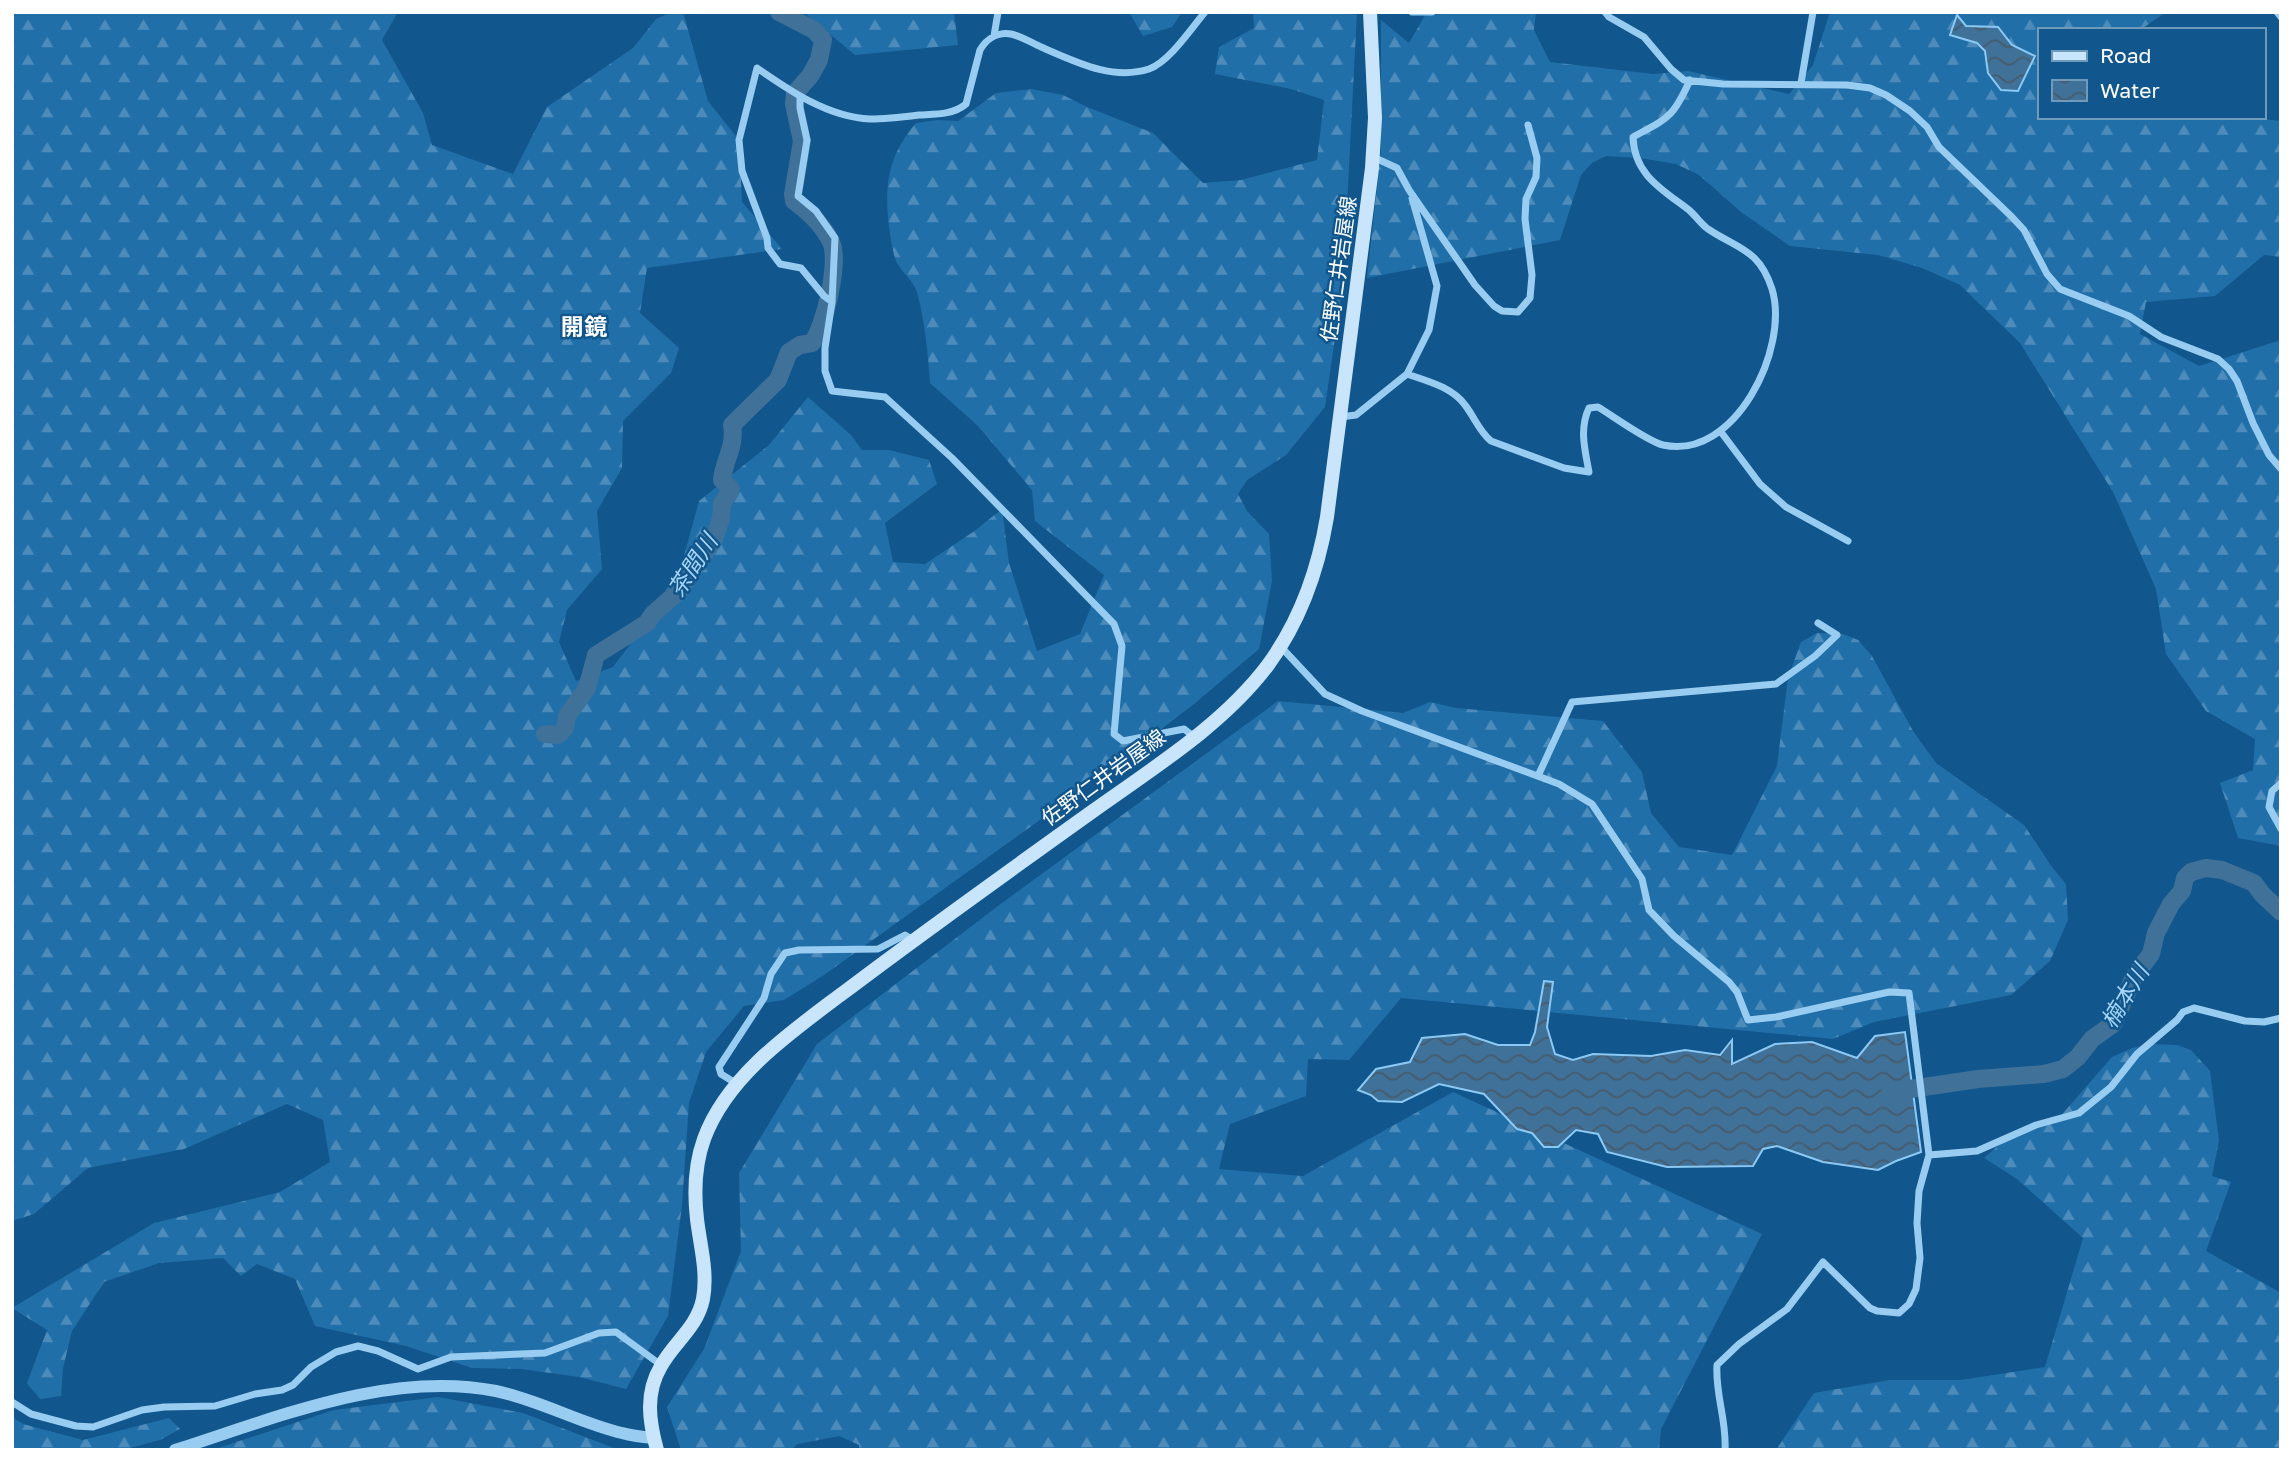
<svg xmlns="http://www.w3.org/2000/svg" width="2293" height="1462" viewBox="0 0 2293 1462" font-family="'Golos Text','Noto Sans JP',sans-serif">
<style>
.forest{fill:url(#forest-firs)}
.water{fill:url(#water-waves);stroke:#8bc9f5;stroke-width:2}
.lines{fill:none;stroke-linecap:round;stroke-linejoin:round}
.river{stroke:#3f7199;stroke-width:18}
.minor{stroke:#99ccf1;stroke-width:7}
.tertiary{stroke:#99ccf1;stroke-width:12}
.secondary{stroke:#c8e5fc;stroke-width:14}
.labels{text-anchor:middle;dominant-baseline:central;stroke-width:5;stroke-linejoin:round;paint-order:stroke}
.street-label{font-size:21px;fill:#fff;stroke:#11568c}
.neighbourhood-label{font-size:23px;font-weight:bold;fill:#fff;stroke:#11568c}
.water-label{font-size:23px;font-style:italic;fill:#a5d5f9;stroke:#11568c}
</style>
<defs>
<pattern id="forest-firs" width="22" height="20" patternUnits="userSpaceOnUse" patternTransform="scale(1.75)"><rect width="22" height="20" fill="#206fa9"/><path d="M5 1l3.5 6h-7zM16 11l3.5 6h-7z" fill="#4d8cba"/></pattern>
<pattern id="water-waves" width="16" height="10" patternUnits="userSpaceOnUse" patternTransform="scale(1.75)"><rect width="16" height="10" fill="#3f7199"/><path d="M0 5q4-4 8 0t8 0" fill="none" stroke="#475b6b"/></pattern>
</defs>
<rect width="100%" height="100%" fill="#11568c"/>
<path class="forest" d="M12 12H398L382 40 423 113 432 145 513 174 547 107 633 48 656 19 671 12H683L708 101 739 140 742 202 782 249 647 268 640 313 679 348 671 373 623 421 622 468 597 511 602 569 567 610 559 642 576 681 613 667 653 614 684 556 699 501 769 445 808 397 851 435 862 450H889L929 460 937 484 885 523 893 562 925 564 973 532 1002 509 1009 563 1037 651 1080 634 1104 575 1035 521 1032 490 978 426 930 383C928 353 925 322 917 292 913 280 901 272 896 261 891 247 890 233 888 218 885 179 890 154 916 123L937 120 958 121 996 93 1031 89 1063 95 1087 107 1153 133 1203 183 1241 180 1317 160 1324 100 1291 89 1215 74 1219 47 1254 28 1253 12H1357L1343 283 1325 407 1286 455 1247 480 1238 494 1247 511 1269 534 1272 581 1259 649 1194 704 1086 787 824 975 784 1000 744 1006 706 1052 689 1103 682 1205 668 1316 626 1389 579 1377 521 1369 472 1368 406 1346 315 1326 295 1279 257 1264 241 1276 223 1258 159 1263 104 1282 72 1331 63 1368 61 1396 40 1399 27 1383 47 1330 12 1308 154 1223 280 1192 330 1162 323 1120 287 1104 184 1149 88 1168 34 1214 12 1221Z
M803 12H954L958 45 855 55Z
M1129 12H1182L1172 27 1143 36Z
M1427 12H1536L1534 30 1550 62 1653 74 1688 71 1789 94 1813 65 1830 12H2166L2140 30H2039V117H2247L2281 121V257L2264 255 2215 296 2146 302 2140 334 2199 366 2281 340V846L2238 838 2220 783 2253 770 2255 739 2206 711 2166 654 2156 589 2113 492 2020 343 1960 285 1922 268 1878 255 1790 246 1741 212 1699 175 1676 164 1640 158 1606 156 1592 163 1581 175 1560 240 1367 278 1381 150V20L1409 43Z
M1817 633 1843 634 1858 640 1872 656 1913 731 1936 763 2024 825 2052 867 2066 884 2068 920 2050 961 2011 995 1874 1022 1833 1039 1401 998 1349 1060 1308 1059 1306 1096 1230 1124 1219 1169 1303 1176 1453 1092 1762 1234 1661 1429 1659 1450H859V1445L839 1436 798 1444 791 1450H681L667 1407 704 1349 741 1251 739 1173 817 1044 998 906 1278 701 1403 713 1430 702 1456 708 1603 721 1642 772 1651 813 1679 847 1732 855 1777 766 1788 678 1801 642Z
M2152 1044 2177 1045 2191 1050 2210 1071 2219 1141 2212 1176 2231 1182 2206 1251 2281 1293V1450H1776L1814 1393 1889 1380H1961L2045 1367 2083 1238 2017 1179 1984 1158 2000 1144 2057 1120 2112 1057 2132 1048Z
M438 1397 523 1413 619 1450H212L334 1410Z
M12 1417 23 1424 83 1440 169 1418 180 1429 160 1440 123 1450H12Z"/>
<path class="water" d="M1957 15 1966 26 1998 27 2012 45 2035 56 2018 91 2001 90 1988 73 1985 51 1977 43 1950 35Z
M1544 981 1553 982 1547 1027 1555 1054 1573 1060 1593 1054 1651 1056 1685 1050 1720 1055 1732 1040V1064L1775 1044 1812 1042 1857 1058 1875 1036 1905 1032 1921 1152 1896 1161 1878 1170 1823 1162 1777 1146 1763 1149 1753 1166 1667 1167 1607 1152 1598 1134 1576 1130 1558 1147H1544L1532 1133 1517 1129 1484 1094 1439 1084 1402 1102 1378 1101 1371 1095 1358 1090 1376 1069 1410 1062 1422 1038 1465 1034 1498 1045H1530L1535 1032Z"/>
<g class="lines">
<path class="river" d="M545 734 558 735 565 728 567 716 587 688 596 655 647 623 653 614 679 591 714 539 721 518 722 504 731 489 722 480C724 459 736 447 732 425L778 380 789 352 800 345 812 343C825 326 840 261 831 242 823 225 809 212 794 201L793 194 802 141 794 104 795 93 810 76 819 60 823 40 814 30 779 12
M1890 1092 1978 1079 2044 1074 2063 1069 2078 1057 2092 1039 2113 1024 2135 975 2151 954 2156 933 2171 904 2182 891 2185 878 2191 872 2206 868 2222 870 2254 883 2262 894 2281 912"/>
<path class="minor" d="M1412 12H1432
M1605 12 1609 17 1644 37 1671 69 1684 80 1723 84 1847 85 1870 88 1886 95 1910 111 1927 127 1939 147 2012 217 2024 230 2047 274 2060 289 2129 316 2161 337 2218 359 2229 369 2237 381 2253 423 2269 455 2281 469
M2277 12 2281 17
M994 36 998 12
M1801 83 1813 12
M800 98V108L807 140 798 196 816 211 835 238 832 302 825 348V371L832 391 885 397 952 458 1114 624 1122 646 1114 734 1123 741 1184 729 1193 736
M1373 157 1397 168 1409 190 1475 285 1494 306 1502 311 1518 312 1530 298 1532 275 1525 219 1526 199 1536 177 1537 158 1528 125
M832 302 824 296 801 268 780 264 768 248 767 238 742 171 739 140 757 68C790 91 828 117 870 119 886 119 903 117 919 115 935 114 953 115 966 104L980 50C987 38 998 32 1011 34 1021 36 1032 43 1041 47 1074 61 1112 81 1149 69 1169 62 1191 29 1205 12
M1407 374C1427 381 1452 387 1465 405 1475 418 1479 431 1491 441L1564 468 1589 472C1585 450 1579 429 1589 408L1598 407C1613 416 1647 441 1663 445 1735 461 1790 348 1772 289 1759 249 1738 249 1708 229 1701 224 1696 216 1689 210 1663 190 1634 175 1633 137 1668 118 1673 118 1690 80
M1340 417 1356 415 1407 374 1429 330 1437 286 1412 198
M1721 432 1760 484 1786 507 1848 541
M1281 647 1325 694 1362 711 1559 784 1592 804 1642 879 1649 910 1674 936 1729 982 1737 992 1748 1020 1776 1017 1889 992 1909 993 1929 1155 1919 1191 1917 1223 1920 1258 1916 1289 1909 1304 1899 1313 1877 1311 1870 1308 1823 1262 1787 1309 1739 1344 1717 1365C1715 1394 1727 1421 1725 1450
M1538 776 1572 702 1776 684 1815 656 1837 635 1818 623
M2281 783 2272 791 2269 807 2281 829
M737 1084 721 1074 719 1067 764 998 771 974 785 953 799 950 878 949 905 935 913 940
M1929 1155 1977 1151 2036 1125 2079 1113 2111 1087 2137 1054 2177 1020 2183 1012 2194 1008 2245 1021 2264 1022 2281 1018
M12 1402 31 1414 76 1426 93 1427 142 1410 164 1407 215 1406 255 1394 282 1390 293 1385 311 1367 336 1352 358 1346 378 1351 418 1369 451 1357 545 1353 599 1333 616 1332 661 1365"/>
<path class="tertiary" d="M175 1450C276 1418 389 1370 496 1391 540 1400 579 1423 622 1433 632 1436 643 1437 654 1438"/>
<path class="secondary" d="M657 1450C649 1421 645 1393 661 1366 674 1342 697 1328 703 1299 708 1272 700 1245 697 1219 694 1193 695 1164 704 1139 727 1076 791 1032 843 993 925 931 1009 871 1093 811 1153 768 1223 725 1268 665 1300 621 1318 571 1327 517L1372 168 1375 118 1370 12"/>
</g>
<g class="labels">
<g class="street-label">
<text transform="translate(1338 269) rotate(-82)">佐野仁井岩屋線</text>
<text transform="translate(1103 777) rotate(-36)">佐野仁井岩屋線</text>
</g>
<g class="neighbourhood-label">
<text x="584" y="326">開鏡</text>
</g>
<g class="water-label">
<text transform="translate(692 565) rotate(-57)">茶間川</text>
<text transform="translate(2124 996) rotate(-59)">楠本川</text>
</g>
</g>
<rect width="2293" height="1462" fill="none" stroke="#ffffff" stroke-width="28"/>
<rect x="2038" y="28" width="228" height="91" fill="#11568c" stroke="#709aba" stroke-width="2"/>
<rect x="2052" y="51" width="35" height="10" fill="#c8e5fc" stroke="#709aba" stroke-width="2"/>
<text x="2100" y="63" font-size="21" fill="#ffffff">Road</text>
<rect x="2052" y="80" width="35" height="21" fill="url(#water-waves)" stroke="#709aba" stroke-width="2"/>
<text x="2100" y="98" font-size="21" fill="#ffffff">Water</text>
</svg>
